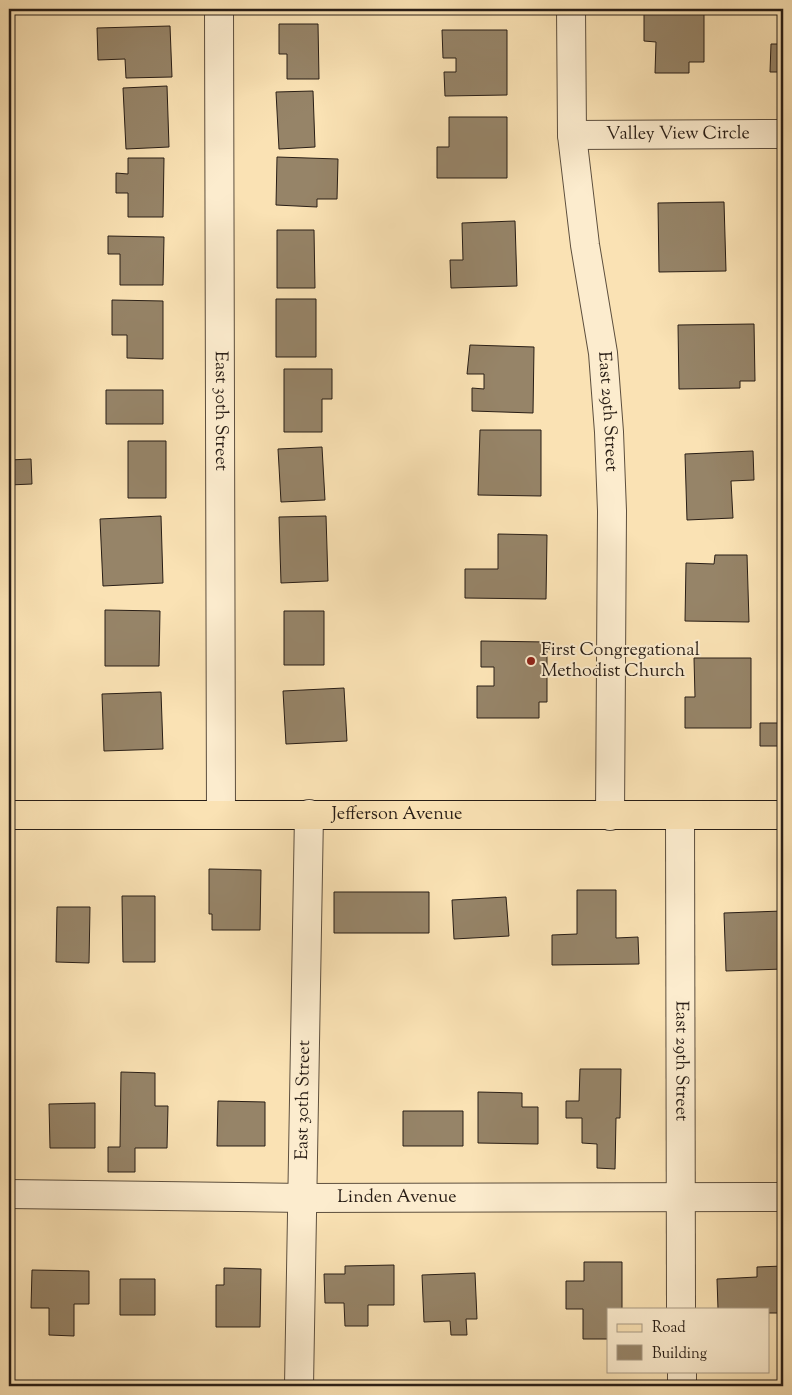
<svg xmlns="http://www.w3.org/2000/svg" width="792" height="1395" viewBox="0 0 792 1395" font-family="'Sorts Mill Goudy',serif">
<style>
.building{fill:#968468;stroke:#291e16}
.lines{fill:none;stroke-linecap:round;stroke-linejoin:round}
.minor-casing{stroke:#5d4f3e;stroke-width:30}
.major-casing{stroke:#291e16;stroke-width:30}
.minor{stroke:#fcecce;stroke-width:28}
.major{stroke:#fae2b4;stroke-width:28}
.poi-dot{fill:#8f2418;stroke:#fcecce;stroke-width:2}
.labels{text-anchor:middle;dominant-baseline:central;stroke-width:4;stroke-linejoin:round;paint-order:stroke}
.street-label{font-size:18px;fill:#291e16;stroke:#fcecce}
.poi-label{font-size:18px;fill:#291e16;stroke:#fcecce;text-anchor:start}
</style>
<rect width="100%" height="100%" fill="#fae2b4"/>
<filter id="stains"><feTurbulence type="fractalNoise" baseFrequency=".004" numOctaves="4"/><feColorMatrix values="0 0 0 0 .2 0 0 0 0 .09 0 0 0 0 .02 0 0 0 .5 -.17"/></filter>
<radialGradient id="worn" r=".72"><stop offset=".6" stop-color="#630" stop-opacity="0"/><stop offset="1" stop-color="#630" stop-opacity=".3"/></radialGradient>
<path class="building" d="M644 9H704V62H689V73H655L656 42 644 41Z
M780 9H783V72H770L771 44H779Z
M279 24H318L319 79H287V54H279Z
M170 26 172 77 126 78 125 59 98 60 97 28Z
M442 30H507V95L445 96 444 72H456V58H443Z
M167 86 169 147 126 149 123 88Z
M313 91 315 147 279 149 276 92Z
M449 117H507V178H437V147H449Z
M277 157 338 159 337 199H317V207L276 205Z
M128 158H164L163 217H128V193H116V173L128 174Z
M724 202 726 271 659 272 658 203Z
M515 221 517 286 451 288 450 260H463L462 223Z
M277 230H314L315 288H277Z
M108 236 164 237 163 285H120V254H108Z
M276 299H316V357H276Z
M112 300 163 301V359L127 358V335H112Z
M754 324 755 381H740V388L679 389 678 325Z
M470 345 534 347 533 413 472 411V388L484 389V374H467Z
M284 369H332V399H322V432H284Z
M106 390H163V424H106Z
M480 430H541V496L478 495Z
M128 441H166V498H128Z
M322 447 325 500 281 502 278 449Z
M753 451 754 480 731 481 733 518 687 520 685 454Z
M31 459 32 484 9 485V460Z
M161 516 163 583 103 586 100 519Z
M326 516 328 581 281 583 279 517Z
M498 534 547 535 546 599 465 598V569H498Z
M779 544H783V580H779Z
M715 555H747L749 622 685 621 686 563 714 564Z
M105 610 160 611 159 666H105Z
M284 611H324V665H284Z
M481 641 547 642V702H539V718H477V686H494V667H481Z
M694 658H751V728H685V697H695Z
M344 688 347 741 286 744 283 691Z
M161 692 163 749 104 751 102 694Z
M760 723H783V746H760Z
M209 869 261 870 260 930H212V914H209Z
M577 890H616V938L638 937 639 964 552 965V935L577 934Z
M334 892H429V933H334Z
M122 896H155V962H123Z
M506 897 509 936 454 939 452 900Z
M57 907H90L89 963 56 962Z
M783 911V969L726 971 724 913Z
M580 1069H621L620 1118H616L615 1169 597 1168V1144L582 1143V1118H566V1101H579Z
M121 1072 155 1073V1106H168L167 1148H135V1172H108V1147H120Z
M478 1092 522 1093V1107H538V1144L478 1143Z
M218 1101 265 1102V1146H217Z
M95 1103V1148H50L49 1104Z
M403 1111H463V1146H403Z
M584 1262H622V1309H608V1339H583V1309H566V1281H584Z
M394 1265V1305H368V1326H345L344 1303H325L324 1274H345V1266Z
M783 1266V1313H768V1309H718L717 1279 757 1277V1267Z
M224 1268 261 1269 260 1327H216V1285H224Z
M32 1270 89 1271V1304H74V1336L49 1335V1308H31Z
M475 1273 477 1319H466L467 1335H451L450 1321 424 1322 422 1275Z
M120 1279H155V1315H120Z"/>
<g class="lines">
<defs>
<g id="minor">
<path id="s1" d="M219 9 221 814"/>
<path id="s2" d="M571 9 572 135 585 245 603 353 609 432 612 511 610 816"/>
<path id="s3" d="M572 135 783 134"/>
<path id="s4" d="M680 815 681 1309"/>
<path id="s5" d="M9 1194 303 1198 783 1197"/>
<path d="M682 1371V1386"/>
<path id="s6" d="M299 1386 309 814"/>
</g>
<g id="major">
<path id="s7" d="M9 815H783"/>
</g>
</defs>
<use href="#minor" class="minor-casing"/>
<use href="#major" class="major-casing"/>
<use href="#minor" class="minor"/>
<use href="#major" class="major"/>
</g>
<circle class="poi-dot" cx="531" cy="661" r="5"/>
<g class="labels">
<g class="street-label">
<text stroke="none"><textPath href="#s3" startOffset="106">Valley View Circle</textPath></text>
<text stroke="none"><textPath href="#s1" startOffset="402">East 30th Street</textPath></text>
<text stroke="none"><textPath href="#s2" startOffset="405">East 29th Street</textPath></text>
<text stroke="none"><textPath href="#s7" startOffset="388">Jefferson Avenue</textPath></text>
<text stroke="none"><textPath href="#s4" startOffset="246">East 29th Street</textPath></text>
<text stroke="none"><textPath href="#s6" startOffset="286">East 30th Street</textPath></text>
<text stroke="none"><textPath href="#s5" startOffset="388">Linden Avenue</textPath></text>
</g>
<g class="poi-label">
<text x="541" y="651">First Congregational<tspan x="541" dy="21">Methodist Church</tspan></text>
</g>
</g>
<rect width="792" height="1395" fill="none" stroke="#fae2b4" stroke-width="30"/>
<rect x="10" y="10" width="772" height="1375" fill="none" stroke="#291e16" stroke-width="2.5"/>
<rect x="15" y="15" width="762" height="1365" fill="none" stroke="#291e16"/>
<rect x="607" y="1308" width="162" height="65" fill="#fcecce" stroke="#a89a84"/>
<rect x="617" y="1324" width="25" height="8" fill="#fae2b4" stroke="#a89a84"/>
<text x="652" y="1332" font-size="15" fill="#291e16">Road</text>
<rect x="617" y="1345" width="25" height="15" fill="#968468" stroke="#a89a84"/>
<text x="652" y="1358" font-size="15" fill="#291e16">Building</text>
<rect width="100%" height="100%" filter="url(#stains)"/>
<rect width="100%" height="100%" fill="url(#worn)"/>
</svg>
